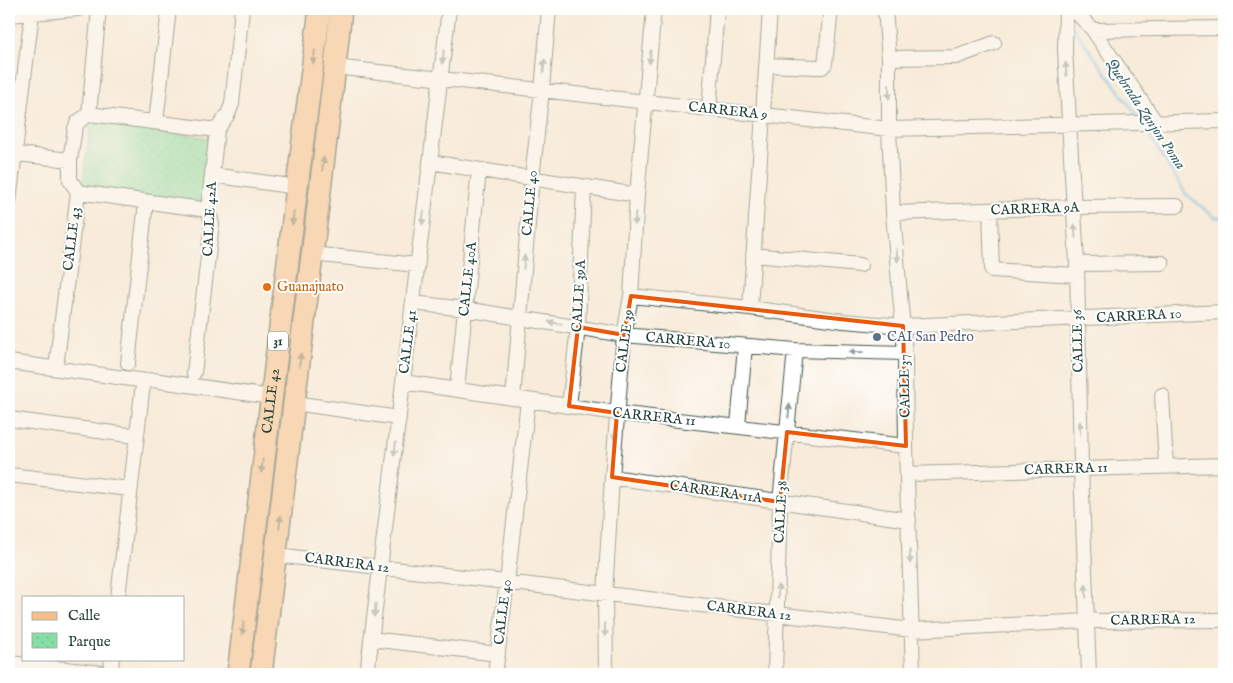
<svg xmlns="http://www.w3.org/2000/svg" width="1233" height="683" viewBox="0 0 1233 683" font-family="'IM FELL English',serif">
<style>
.park{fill:url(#park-dots);stroke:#528e6c}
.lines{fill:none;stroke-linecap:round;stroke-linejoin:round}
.stream{stroke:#6ebde9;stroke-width:3}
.minor-casing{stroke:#40574d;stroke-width:16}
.primary-casing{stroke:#40574d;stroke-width:24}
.minor{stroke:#fff;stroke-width:14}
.primary{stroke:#f7be88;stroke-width:21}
.oneway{fill:#80775a}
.oneway2{fill:#8f9e9a}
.marked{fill:none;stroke:#e8590c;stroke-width:4;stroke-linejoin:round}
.food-dot{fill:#e8710a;stroke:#fff;stroke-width:2}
.service-dot{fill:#5c6f8a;stroke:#fff;stroke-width:2}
.labels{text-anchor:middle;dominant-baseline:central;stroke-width:4;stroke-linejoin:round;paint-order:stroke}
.shield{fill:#fff;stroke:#627771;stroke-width:1}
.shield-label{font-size:12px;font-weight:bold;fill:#1f3d34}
.street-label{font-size:14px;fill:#1f3d34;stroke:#fff}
.food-label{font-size:14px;fill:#c56008;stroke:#fff;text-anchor:start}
.service-label{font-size:14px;fill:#4e5e75;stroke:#fff;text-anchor:start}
.water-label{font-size:15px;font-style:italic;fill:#37636a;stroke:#fff}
</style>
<defs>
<pattern id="park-dots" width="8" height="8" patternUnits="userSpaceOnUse" patternTransform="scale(1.25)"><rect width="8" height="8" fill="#85dfa5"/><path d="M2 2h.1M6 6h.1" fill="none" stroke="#72c08f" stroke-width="1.8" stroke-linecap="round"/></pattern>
</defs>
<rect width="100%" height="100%" fill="#fff"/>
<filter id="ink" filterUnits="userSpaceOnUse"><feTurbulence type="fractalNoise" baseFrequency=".02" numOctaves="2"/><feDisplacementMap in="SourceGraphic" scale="10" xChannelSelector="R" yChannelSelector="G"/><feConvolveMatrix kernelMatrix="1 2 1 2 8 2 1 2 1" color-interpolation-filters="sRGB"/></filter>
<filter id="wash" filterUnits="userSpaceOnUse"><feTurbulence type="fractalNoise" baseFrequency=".0096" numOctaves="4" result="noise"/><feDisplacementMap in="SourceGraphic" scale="20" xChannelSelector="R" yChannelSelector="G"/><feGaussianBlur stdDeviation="1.12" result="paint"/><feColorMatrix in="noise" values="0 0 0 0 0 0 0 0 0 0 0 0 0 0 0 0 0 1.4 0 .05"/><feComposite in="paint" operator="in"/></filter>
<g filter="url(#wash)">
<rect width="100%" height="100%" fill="#f8ebd9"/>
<path class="park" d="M91 121 211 138 201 204 82 187Z"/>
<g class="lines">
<path class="stream" d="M1070 23 1140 120
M1144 127 1186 194 1214 217 1224 218"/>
</g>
</g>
<g filter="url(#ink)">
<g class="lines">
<defs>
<path id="minor" d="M885 9 889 58V129L893 213 905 353 906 446 913 674
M1066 9 1065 49 1077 264 1081 468 1089 674
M1073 9 1093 30 1155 121
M9 15 78 9
M1093 30 1224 28
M889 58 956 57 994 43
M766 65 817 67H822L825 64 831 9
M335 67 889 129 1224 121
M709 109 717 9
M89 114 217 130
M89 114 99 9
M156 122 169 9
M9 153 70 160
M430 162 637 195
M212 175 297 187
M78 192 208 210
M9 201 32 13
M990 210 992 270 1076 275
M893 213 1074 207 1177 206
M312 254 417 265
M753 255 860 265
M1077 264 1162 263
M631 296 750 308 844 321 903 326 1224 312
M413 303 465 309 624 335 795 350 905 353
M750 308 770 9
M57 359 78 192 70 180V160L75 128 78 122 89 114
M9 362 146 381
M128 363 146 202
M194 373 212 224 208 210 217 130 228 114 232 104 242 9
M403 382 617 413 906 446
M457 389 479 170
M1162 395 1166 466
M513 398 532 178 542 90 549 9
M294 403 399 418
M569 406 578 327 584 187
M9 419 136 436
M738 426 745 346
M907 474 1224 465
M9 475 130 489
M612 477 909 520
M276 555 912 630 1088 621 1224 620
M118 597 142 392C143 385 145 380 153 380L271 397
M371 639 498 654
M9 663 112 674
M110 674 112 659
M367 674 449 9
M495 674 507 582 528 401
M606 674 605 594 612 477 624 335 631 296 637 195 654 9
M775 674 780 502 795 350"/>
<g id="primary">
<path id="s1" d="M238 674 297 187 320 9"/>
<path d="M261 674 335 67 341 9"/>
</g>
</defs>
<use href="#minor" class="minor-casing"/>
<use href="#primary" class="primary-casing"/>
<use href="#minor" class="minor"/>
<use href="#primary" class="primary"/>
</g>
<defs><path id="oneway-solid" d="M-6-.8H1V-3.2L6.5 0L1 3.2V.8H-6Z" transform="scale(1.25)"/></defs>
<g class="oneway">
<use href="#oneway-solid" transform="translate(314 57) rotate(97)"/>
<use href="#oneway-solid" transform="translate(323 164) rotate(-83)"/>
<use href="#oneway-solid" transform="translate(293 218) rotate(97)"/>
<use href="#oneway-solid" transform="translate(300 360) rotate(-83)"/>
<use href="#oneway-solid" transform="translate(262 466) rotate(97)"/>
<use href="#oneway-solid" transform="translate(280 522) rotate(-83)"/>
<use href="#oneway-solid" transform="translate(243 628) rotate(97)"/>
</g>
<g class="oneway2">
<use href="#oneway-solid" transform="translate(443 57) rotate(97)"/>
<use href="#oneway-solid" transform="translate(650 57) rotate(95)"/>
<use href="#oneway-solid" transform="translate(544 66) rotate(-85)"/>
<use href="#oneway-solid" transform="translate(1066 69) rotate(-93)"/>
<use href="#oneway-solid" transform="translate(889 92) rotate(90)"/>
<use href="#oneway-solid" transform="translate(423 218) rotate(97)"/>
<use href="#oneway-solid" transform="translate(635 219) rotate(93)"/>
<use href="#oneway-solid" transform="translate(1075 231) rotate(-94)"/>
<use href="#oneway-solid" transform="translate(897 255) rotate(85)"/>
<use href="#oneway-solid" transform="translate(524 262) rotate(-85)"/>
<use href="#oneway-solid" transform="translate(555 323) rotate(-170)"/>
<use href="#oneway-solid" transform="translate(856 352) rotate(-179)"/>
<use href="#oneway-solid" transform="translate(789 411) rotate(-84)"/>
<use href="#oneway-solid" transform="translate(1080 428) rotate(-91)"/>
<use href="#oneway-solid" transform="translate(615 433) rotate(95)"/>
<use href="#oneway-solid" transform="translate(395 449) rotate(97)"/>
<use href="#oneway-solid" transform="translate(910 557) rotate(88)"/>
<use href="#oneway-solid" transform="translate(778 591) rotate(-89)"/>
<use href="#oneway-solid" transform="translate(1086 591) rotate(-92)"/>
<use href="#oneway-solid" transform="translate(375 610) rotate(97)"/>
<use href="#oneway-solid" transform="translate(605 630) rotate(89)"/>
</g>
</g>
<path d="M0 0H1233V683H0ZM631 296 903 326 906 446 787 432 780 502 612 477 617 413 569 406 578 327 624 335Z" fill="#f8ebd9" fill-opacity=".55" fill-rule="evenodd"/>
<path class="marked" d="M631 296 903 326 906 446 787 432 780 502 612 477 617 413 569 406 578 327 624 335Z"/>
<circle class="food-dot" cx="267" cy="287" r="5"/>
<circle class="service-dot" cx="877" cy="337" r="5"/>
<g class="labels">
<rect class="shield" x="268" y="331.5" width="20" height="19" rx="4"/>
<g class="shield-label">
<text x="278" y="341">31</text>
</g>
<g class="street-label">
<text transform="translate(728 111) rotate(6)">CARRERA 9</text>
<text transform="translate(530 203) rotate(-85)">CALLE 40</text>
<text transform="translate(1035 209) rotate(-2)">CARRERA 9A</text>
<text transform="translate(210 219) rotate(-87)">CALLE 42A</text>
<text transform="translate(72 239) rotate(-83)">CALLE 43</text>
<text transform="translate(468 279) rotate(-84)">CALLE 40A</text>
<text transform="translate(579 296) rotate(-87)">CALLE 39A</text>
<text transform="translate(1139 316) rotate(-3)">CARRERA 10</text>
<text transform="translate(625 341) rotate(-83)">CALLE 39</text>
<text transform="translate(688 341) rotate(5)">CARRERA 10</text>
<text transform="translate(1078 341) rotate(-91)">CALLE 36</text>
<text transform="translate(408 342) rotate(-83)">CALLE 41</text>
<text transform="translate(905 386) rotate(-91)">CALLE 37</text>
<text stroke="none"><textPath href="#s1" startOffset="275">CALLE 42</textPath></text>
<text transform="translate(654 417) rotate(6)">CARRERA 11</text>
<text transform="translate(1066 469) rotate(-2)">CARRERA 11</text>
<text transform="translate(716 492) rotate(8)">CARRERA 11A</text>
<text transform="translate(781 512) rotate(-87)">CALLE 38</text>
<text transform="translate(347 563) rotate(7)">CARRERA 12</text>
<text transform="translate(749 611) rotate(7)">CARRERA 12</text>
<text transform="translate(503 612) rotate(-83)">CALLE 40</text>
<text transform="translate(1153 620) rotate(-1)">CARRERA 12</text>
</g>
<g class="food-label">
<text x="277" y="287">Guanajuato</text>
</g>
<g class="service-label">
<text x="887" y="337">CAI San Pedro</text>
</g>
<g class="water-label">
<text transform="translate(1146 114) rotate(56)">Quebrada Zanjon Poma</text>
</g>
</g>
<rect width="1233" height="683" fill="none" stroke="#fff" stroke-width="30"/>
<rect x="22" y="596" width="162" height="65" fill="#ffffff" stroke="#a5b1ae"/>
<rect x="32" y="612" width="25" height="8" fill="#f7be88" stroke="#a5b1ae"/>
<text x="68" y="620" font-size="15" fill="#1f3d34">Calle</text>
<rect x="32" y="633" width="25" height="15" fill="url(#park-dots)" stroke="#a5b1ae"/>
<text x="68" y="646" font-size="15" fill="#1f3d34">Parque</text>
</svg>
